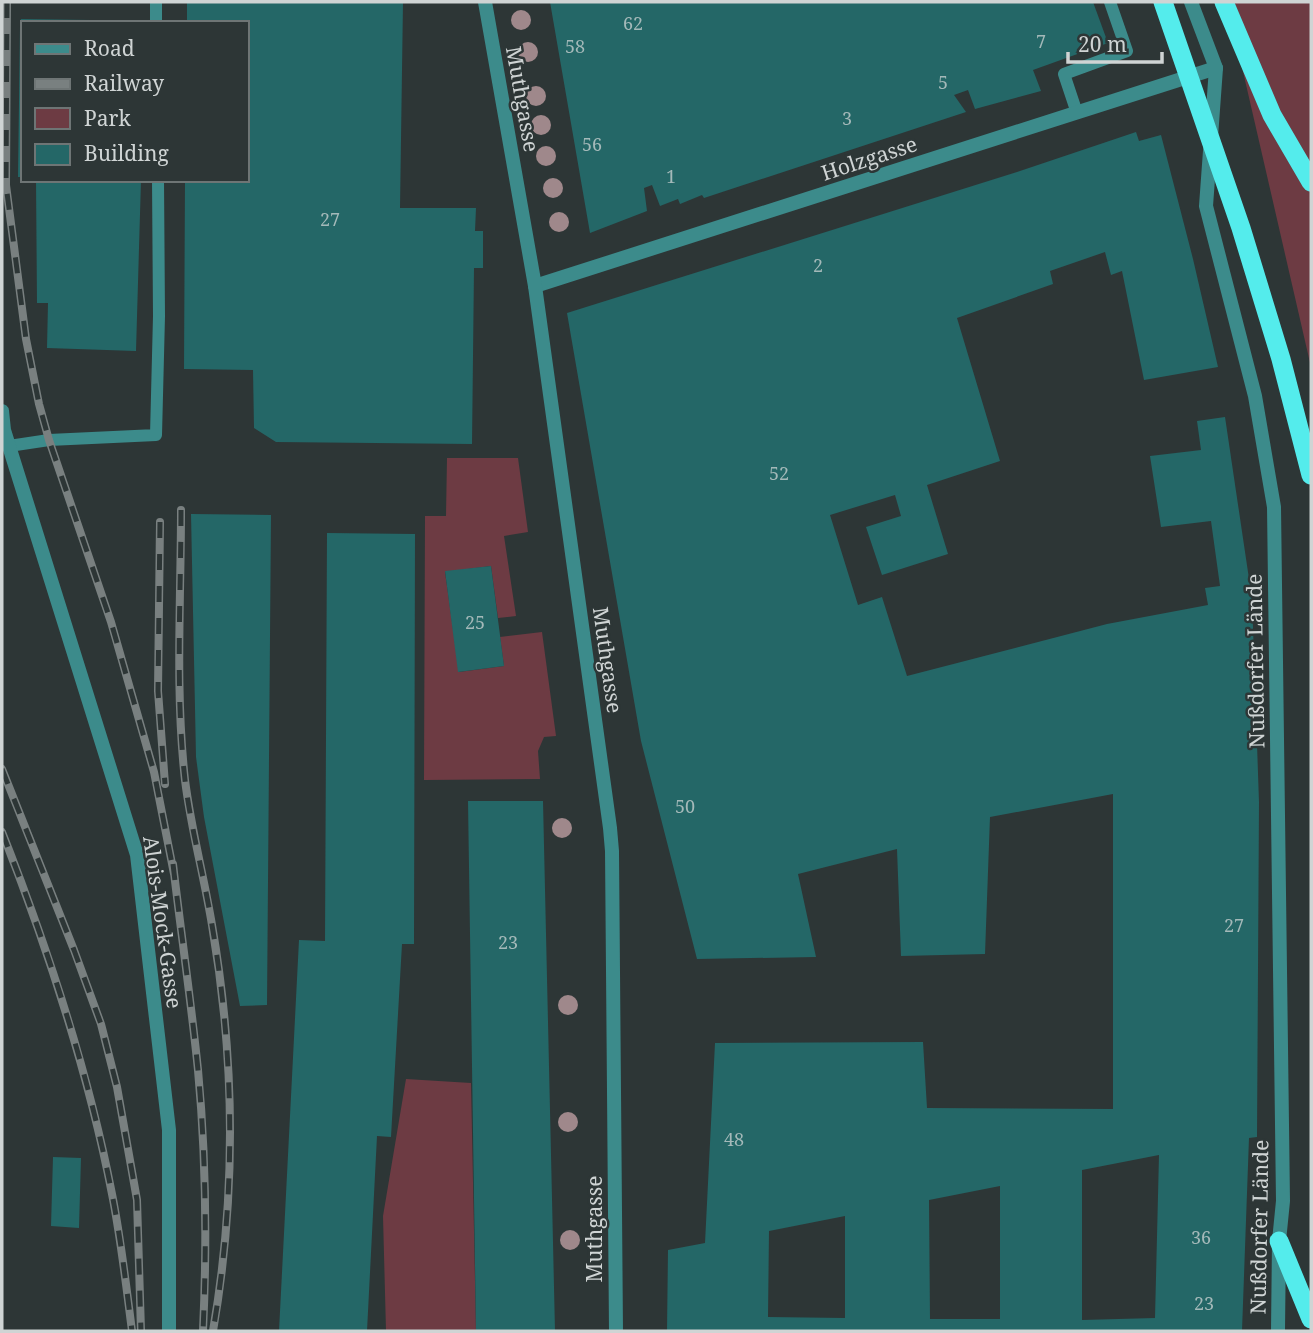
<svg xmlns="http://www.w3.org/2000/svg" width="1313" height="1333" viewBox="0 0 1313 1333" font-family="'Noto Serif',serif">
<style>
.green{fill:#6d3b43}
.building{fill:#246767;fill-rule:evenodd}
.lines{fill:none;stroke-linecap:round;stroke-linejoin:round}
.service{stroke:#3c8b8b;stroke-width:12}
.minor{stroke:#3c8b8b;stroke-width:14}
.tertiary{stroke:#3c8b8b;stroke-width:14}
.trunk{stroke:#54ecec;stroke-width:19}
.rail-casing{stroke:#798080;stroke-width:8}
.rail{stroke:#2d3636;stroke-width:5;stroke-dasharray:16;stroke-linecap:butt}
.trunk-bridge{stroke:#54ecec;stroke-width:19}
.tree{fill:#9f888b}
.labels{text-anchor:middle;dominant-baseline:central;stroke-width:5;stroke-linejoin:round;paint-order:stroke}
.number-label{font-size:18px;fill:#a4b9b9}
.street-label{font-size:21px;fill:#cfd4d4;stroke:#2d3636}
</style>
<rect width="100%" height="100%" fill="#2d3636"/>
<path class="green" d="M1227 2H1311V367Z
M447 458H518L528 532 504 536 516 616 498 618 491 566 445 572 459 672 504 666 500 637 542 632 556 736 544 737 538 751 540 779 424 780 425 516H446Z
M406 1079 471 1083 476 1331H386L383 1216Z"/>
<path class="building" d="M187 2H403L400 208H476L475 231H483V268H474L472 444 276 442 254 428 253 370 184 369 185 180H247V23H187Z
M550 2H1093L1108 43 1033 70 1041 91 975 109 968 90 954 95 966 112 704 198 702 195 680 204 678 199 660 206 652 185 644 188 647 211 590 233Z
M21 19 91 20V23H20Z
M20 26H23V177H18Z
M1136 132 1139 141 1161 135 1193 259 1218 367 1144 380 1122 271 1111 275 1105 252 1050 271 1053 284 957 318 1000 461 927 485 948 554 882 575 866 527 901 516 895 495 830 515 858 605 882 597 907 676 1107 624 1208 605 1205 588 1220 586 1211 521 1161 527 1150 456 1201 450 1197 421 1225 417 1252 599 1259 802 1257 1137 1249 1138 1242 1331H667L668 1250 705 1243 715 1043 923 1042 927 1108 1113 1109V794L990 817 985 954 901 956 897 849 798 874 816 957 697 959 641 741 567 313 1017 172ZM1159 1155 1155 1318 1082 1320V1170ZM1000 1186V1319H930L929 1200ZM845 1216V1318L768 1317 769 1231Z
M36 180H141L136 351 47 348 48 303H37Z
M191 514 271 515 267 1005 240 1006 204 817 196 757Z
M327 533 415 534 414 944H402L391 1137 377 1136 367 1331H279L299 940 325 941Z
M491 566 504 666 458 672 445 571Z
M468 801H543L555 1331H476Z
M53 1157 81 1158 79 1228 51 1226Z"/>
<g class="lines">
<path class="service" d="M156 2V23
M1077 113 1064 74 1127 51 1110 2
M9 446 49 440 156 435 159 316 158 180"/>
<path class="minor" d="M535 286 1216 68
M2 411 4 430 137 855 169 1130V1331"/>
<path class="tertiary" d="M485 2 535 286 610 828 612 851 616 1331
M1191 2 1216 68 1206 206 1255 396 1274 507 1283 1201 1279 1241 1278 1331"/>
<path class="trunk" d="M1224 2 1272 115 1311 182
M1279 1241 1311 1319"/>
<defs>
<path id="rail" d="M7 2 6 185 26 339 39 404 49 440 111 622 154 772 174 874
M181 510C181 599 175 691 185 780 191 829 204 876 212 925 235 1059 236 1198 213 1331
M160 522 158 691 165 784
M2 769 74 950 101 1024 117 1087 137 1200 141 1331
M2 832C48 949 88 1070 112 1194 121 1239 126 1285 132 1331
M173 864C181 933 191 1001 198 1070 206 1156 207 1245 203 1331"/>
</defs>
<use href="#rail" class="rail-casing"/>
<use href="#rail" class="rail"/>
<path class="trunk-bridge" d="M1163 2 1241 228 1281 359 1311 475"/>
</g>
<g class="tree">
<circle cx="521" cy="20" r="10"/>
<circle cx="528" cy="52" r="10"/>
<circle cx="536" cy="96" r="10"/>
<circle cx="541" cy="125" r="10"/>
<circle cx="546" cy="156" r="10"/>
<circle cx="553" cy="188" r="10"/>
<circle cx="559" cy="222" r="10"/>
<circle cx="562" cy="828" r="10"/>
<circle cx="568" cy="1005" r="10"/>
<circle cx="568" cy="1122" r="10"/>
<circle cx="570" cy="1240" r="10"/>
</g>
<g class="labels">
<g class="number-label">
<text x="633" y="23">62</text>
<text x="1041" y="41">7</text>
<text x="575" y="46">58</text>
<text x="943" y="82">5</text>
<text x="847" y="118">3</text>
<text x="592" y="144">56</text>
<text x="671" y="176">1</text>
<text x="330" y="219">27</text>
<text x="818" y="265">2</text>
<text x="779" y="473">52</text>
<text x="475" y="622">25</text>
<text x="685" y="806">50</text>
<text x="1234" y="925">27</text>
<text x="508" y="942">23</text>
<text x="734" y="1139">48</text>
<text x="1201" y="1237">36</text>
<text x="1204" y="1303">23</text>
</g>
<g class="street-label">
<text transform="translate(523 99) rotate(80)">Muthgasse</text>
<text transform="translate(869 158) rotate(-18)">Holzgasse</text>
<text transform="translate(608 660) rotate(82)">Muthgasse</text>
<text transform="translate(1255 661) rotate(-91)">Nußdorfer Lände</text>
<text transform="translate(163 922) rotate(82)">Alois-Mock-Gasse</text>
<text transform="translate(1259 1227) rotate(-89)">Nußdorfer Lände</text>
<text transform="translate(594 1229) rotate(-90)">Muthgasse</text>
</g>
</g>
<rect width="1313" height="1333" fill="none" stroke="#cfd4d4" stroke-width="7"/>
<rect x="21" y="21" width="228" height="161" fill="#2d3636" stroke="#6e7575" stroke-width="2"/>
<rect x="35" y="44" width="35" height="10" fill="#3c8b8b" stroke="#6e7575" stroke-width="2"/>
<text x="84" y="56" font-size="21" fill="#cfd4d4">Road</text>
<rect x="35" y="79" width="35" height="10" fill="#798080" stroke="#6e7575" stroke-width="2"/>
<text x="84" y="91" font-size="21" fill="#cfd4d4">Railway</text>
<rect x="35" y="108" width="35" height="21" fill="#6d3b43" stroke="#6e7575" stroke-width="2"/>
<text x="84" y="126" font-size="21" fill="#cfd4d4">Park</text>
<rect x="35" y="144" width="35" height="21" fill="#246767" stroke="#6e7575" stroke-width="2"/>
<text x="84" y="161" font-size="21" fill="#cfd4d4">Building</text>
<path d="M1068 52v10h94v-10" fill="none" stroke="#cfd4d4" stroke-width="3.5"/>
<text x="1078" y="52" font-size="21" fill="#cfd4d4" stroke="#2d3636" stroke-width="5" paint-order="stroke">20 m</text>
</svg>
